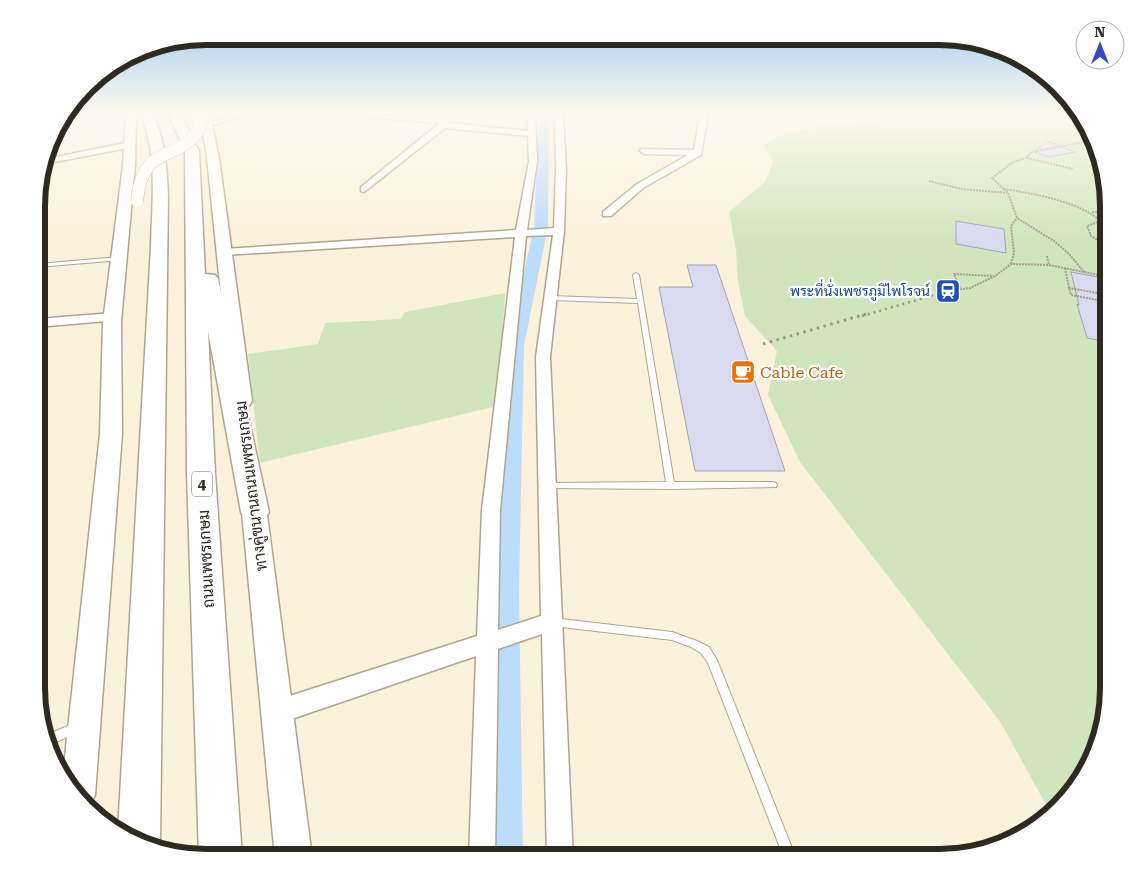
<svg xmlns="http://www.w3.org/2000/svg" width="1145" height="894" viewBox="0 0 1145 894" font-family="'Roboto Serif',Sarabun,serif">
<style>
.green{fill:#d0e5bc}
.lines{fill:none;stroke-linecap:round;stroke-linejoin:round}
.canal{fill:#bbdcfb;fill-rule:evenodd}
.building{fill:#d9d9ef;stroke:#a1a1b6}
.service-casing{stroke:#aea591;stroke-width:2}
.minor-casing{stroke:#aea591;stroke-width:3}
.secondary-casing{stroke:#aea591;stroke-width:3}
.trunk-casing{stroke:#aea591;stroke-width:3}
.path{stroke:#a39d8d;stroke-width:2;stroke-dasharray:2 1;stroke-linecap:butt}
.service{fill:#fff;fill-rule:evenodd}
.minor{fill:#fff;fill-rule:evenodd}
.secondary{fill:#fff;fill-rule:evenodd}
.trunk{fill:#fff;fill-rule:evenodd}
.rail-far1{stroke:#9a9484;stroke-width:2.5;stroke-dasharray:2 4;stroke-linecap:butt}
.rail{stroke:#9a9484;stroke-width:3;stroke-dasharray:2.5 4.5;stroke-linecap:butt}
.secondary-bridge-casing{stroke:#aea591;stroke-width:13;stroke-linecap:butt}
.secondary-bridge{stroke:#fff;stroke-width:12}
.labels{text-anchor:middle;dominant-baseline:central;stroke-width:4.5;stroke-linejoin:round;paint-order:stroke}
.far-transit-label{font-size:14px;fill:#164399;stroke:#fff;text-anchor:end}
.shield{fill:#fff;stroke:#6c6a64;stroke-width:1}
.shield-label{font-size:15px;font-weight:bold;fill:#2d2a21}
.food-label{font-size:16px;fill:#c56008;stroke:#fff;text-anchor:start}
.street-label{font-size:16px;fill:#2d2a21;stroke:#fff}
.rim{fill:none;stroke:#2d2a21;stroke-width:6}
</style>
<rect width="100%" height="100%" fill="#fbf2dc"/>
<path class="green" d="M897 114H1077L1096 141 1109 206 1108 700 1096 753 1066 800 1050 812 1001 723 800 462 768 395 777 351 745 316 738 282 736 250 729 212 765 182 773 162 764 145 786 133 830 125 865 124Z
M505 293 497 406 260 463 248 354 318 344 325 323 401 319 405 312Z"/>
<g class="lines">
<path class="canal" d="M539 114H549L548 227 524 345 519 590 523 858H491L495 590 508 345 534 227Z"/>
</g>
<path class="building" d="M1047 141 1075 152 1048 157 1035 152Z
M956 221 1004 229 1006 253 956 244Z
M687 265H716L785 471H695L659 287H693Z
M1071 272 1109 279V342L1087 338 1077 304 1079 305Z"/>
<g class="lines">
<defs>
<path id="service" d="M119 257 122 259 121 260 38 267V264Z
M636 273 639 275 674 482H773L776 483 777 485 776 487 671 489 544 488 543 486 544 484 547 483 666 482 638 303 550 300 547 298 550 296 637 299 633 275Z
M553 618 672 632 697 641 709 647 717 660 796 858H784L708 663 701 653 691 647 672 640 553 626 550 625 548 622 550 619Z
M75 723 79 724 80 728 79 732 49 745 46 735Z"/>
<path id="minor" d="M234 114H248L207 127 203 125Z
M329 114 442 118 446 115 450 117 448 123 528 131 527 114H535L537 161 527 230 554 228 556 169 555 114H563L566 169 564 231 550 357 573 858H547L542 634 498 649 495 858H469L476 656 277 724 269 720 265 712 269 704 277 700 477 636 482 510 515 237 224 255 218 252 224 249 516 230 529 161 528 136 445 128 364 192 361 191V187L440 123ZM553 235 536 357 541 616 498 630 500 510 526 236Z
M700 114H708L701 155 643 188 611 216H603V212L637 184 688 155 644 154 640 151 641 149 694 150Z
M130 142 133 143V147L44 164 46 159Z
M113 313 119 317 118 320 37 327V319Z"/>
<path id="secondary" d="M126 114H136L135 165 121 322 122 434 95 795 88 808 63 775 100 434 103 322 123 165Z
M200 114H210L219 158 252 401 249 406 242 408 235 406 232 401 207 158Z
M252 483 261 486 264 492 312 857H275L240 492 243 486Z"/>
<path id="trunk" d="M141 114H153C165 141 167 167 168 196L160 844 158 849 141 845 118 831 151 246C152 202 158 157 141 114Z
M168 114H180L199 151 205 274 215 275 218 279 269 512 265 520 255 523 245 520 241 512 208 331 215 473 242 857H199L187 473 185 151Z"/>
</defs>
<use href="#service" class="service-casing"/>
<use href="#minor" class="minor-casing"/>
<use href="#secondary" class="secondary-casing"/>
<use href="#trunk" class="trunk-casing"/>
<path class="path" d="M1027 158 1073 169
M929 181 962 189 1007 193
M1004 189C1031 193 1081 202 1100 221L1087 226 1091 236 1109 247
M1092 212 1109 213
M1047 256 1049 265
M1011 264 1014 253 1011 226 1017 218
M1065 268 1069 288
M1084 272 1070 255 1054 241 1017 218 1008 193 992 178 1013 162 1026 158 1032 152 1095 140
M960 288 954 274 993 276
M948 291 970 288 995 276 1011 264 1049 265 1109 277
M1109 295 1069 288 1071 295 1109 302"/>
<use href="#service" class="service"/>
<use href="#minor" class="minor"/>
<use href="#secondary" class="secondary"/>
<use href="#trunk" class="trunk"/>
<path class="rail-far1" d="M862 316 948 291"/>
<path class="rail" d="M763 344 866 314"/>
<defs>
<path id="secondary-bridge" d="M137 201C143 139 179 166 201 126L196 114"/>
</defs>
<use href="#secondary-bridge" class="secondary-bridge-casing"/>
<use href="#secondary-bridge" class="secondary-bridge"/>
</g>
<linearGradient id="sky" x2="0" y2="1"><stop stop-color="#96c4f0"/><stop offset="0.47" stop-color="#fdf9ef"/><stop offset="1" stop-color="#fdf9ef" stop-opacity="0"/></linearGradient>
<rect width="1145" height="240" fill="url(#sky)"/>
<defs>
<symbol id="station-square" viewBox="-11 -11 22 22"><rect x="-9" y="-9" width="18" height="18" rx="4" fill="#1a4fb4" stroke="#fff"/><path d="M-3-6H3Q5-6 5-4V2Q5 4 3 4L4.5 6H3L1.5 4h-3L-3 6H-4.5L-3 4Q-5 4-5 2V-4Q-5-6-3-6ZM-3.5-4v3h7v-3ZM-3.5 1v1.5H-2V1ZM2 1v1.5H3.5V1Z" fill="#fff"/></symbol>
<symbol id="cafe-square" viewBox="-11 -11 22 22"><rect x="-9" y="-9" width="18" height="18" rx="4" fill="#e8710a" stroke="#fff"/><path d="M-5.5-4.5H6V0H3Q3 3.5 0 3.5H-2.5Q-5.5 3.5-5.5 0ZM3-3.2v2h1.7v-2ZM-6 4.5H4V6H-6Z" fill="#fff"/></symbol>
</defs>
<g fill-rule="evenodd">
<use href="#station-square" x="934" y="277" width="28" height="28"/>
<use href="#cafe-square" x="729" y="358" width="28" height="28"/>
</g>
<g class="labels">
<g class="far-transit-label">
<text x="930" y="291">พระที่นั่งเพชรภูมิไพโรจน์</text>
</g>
<rect class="shield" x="192" y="471.5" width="20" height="25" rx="4"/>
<g class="shield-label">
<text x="202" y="484">4</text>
</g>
<g class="food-label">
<text x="760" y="372">Cable Cafe</text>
</g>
<g class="street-label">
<text transform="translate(251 486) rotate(-97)">ทางคู่ขนานถนนเพชรเกษม</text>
<text transform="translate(206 559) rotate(-93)">ถนนเพชรเกษม</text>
</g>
</g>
<path d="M0 0H1145V894H0ZM206 45H939A161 161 0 0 1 1100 206V688A161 161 0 0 1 939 849H206A161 161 0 0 1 45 688V206A161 161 0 0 1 206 45Z" fill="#fff" fill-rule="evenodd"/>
<path class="rim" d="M206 45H939A161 161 0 0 1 1100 206V688A161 161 0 0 1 939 849H206A161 161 0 0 1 45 688V206A161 161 0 0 1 206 45Z"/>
<g transform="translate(1100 45)"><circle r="24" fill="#ffffff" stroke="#abaaa6"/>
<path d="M0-4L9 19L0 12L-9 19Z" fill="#374abc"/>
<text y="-8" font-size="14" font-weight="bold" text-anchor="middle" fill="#2d2a21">N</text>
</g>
</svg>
